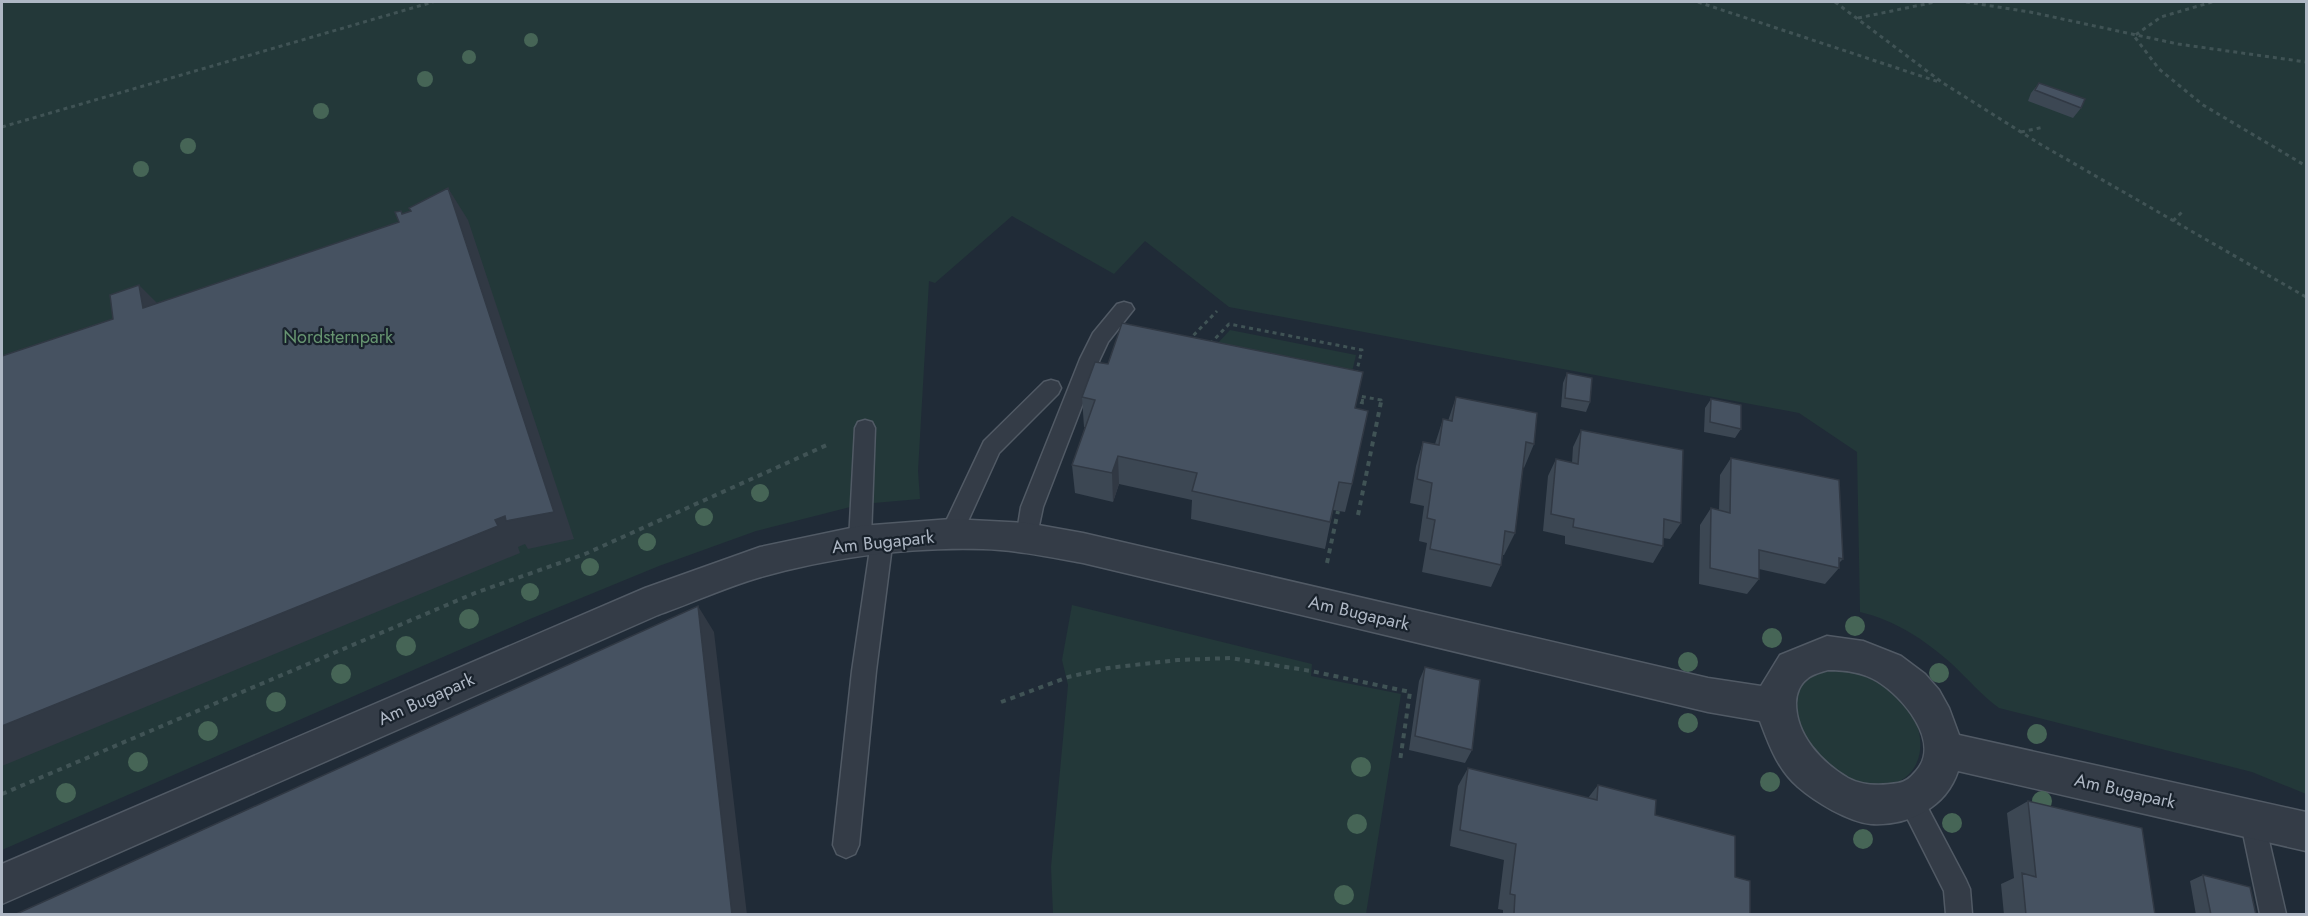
<svg xmlns="http://www.w3.org/2000/svg" width="2308" height="916" viewBox="0 0 2308 916" font-family="Jost,sans-serif">
<style>
.green{fill:#233839}
.lines{fill:none;stroke-linecap:round;stroke-linejoin:round}
.lane-casing{stroke:#515a65;stroke-width:3}
.street-casing{stroke:#515a65;stroke-width:3}
.path-far1{stroke:#405355;stroke-width:3;stroke-dasharray:4 4;stroke-linecap:butt}
.path{stroke:#405355;stroke-width:4;stroke-dasharray:5 5;stroke-linecap:butt}
.lane{fill:#343c47;fill-rule:evenodd}
.street{fill:#343c47;fill-rule:evenodd}
.tree{fill:#466556}
.wall{fill:#3c4753}
.shaded-wall{fill:#313944}
.building{fill:#465261;stroke:#313944;stroke-width:1.5}
.labels{text-anchor:middle;dominant-baseline:central;stroke-width:4.5;stroke-linejoin:round;paint-order:stroke}
.park-label{font-size:18px;fill:#669470;stroke:#19222c}
.street-label{font-size:18px;fill:#aeb7c4;stroke:#19222c}
</style>
<rect width="100%" height="100%" fill="#202b37"/>
<path class="green" d="M2 2H2306V794L2252 772 1999 708C1981 695 1968 679 1952 664 1925 640 1895 620 1860 612L1857 452 1799 413 1229 307 1145 241 1114 274 1012 216 935 283 929 281 918 471 920 499 862 504 756 531 659 566 530 619 2 850Z
M1230 330 1356 355 1348 389 1203 359Z
M1072 605 1312 664 1311 676 1401 694 1366 914H1053L1051 867 1068 685 1062 660Z
M1843 670C1864 675 1883 682 1899 698 1934 730 1927 790 1871 786 1860 786 1845 783 1836 776 1821 762 1808 743 1794 727 1795 717 1793 702 1796 693 1803 674 1826 671 1843 670Z"/>
<g class="lines">
<defs>
<path id="lane" d="M1124 302 1131 304 1134 309 1108 342 1100 359 1043 507 1035 545 1027 547 1019 545 1016 538 1021 507 1080 359 1093 333 1117 304Z
M1051 380 1058 382 1061 388 1058 394 999 453 959 541 951 543 943 541 940 534 984 441 1044 382Z
M865 420 872 422 875 428 871 538 874 531 882 529 890 531 893 538 876 671 859 845 855 854 846 858 837 854 833 845 852 671 871 542 868 548 860 550 852 548 849 541 855 428 858 422Z
M1910 788 1919 791 1966 880 1970 889 1972 914H1946L1944 891 1898 800 1901 791Z
M2252 807 2261 810 2264 819 2286 914H2260L2240 819 2243 810Z"/>
<path id="street" d="M951 519 1027 523 1083 533 1708 678 1761 686 1780 655 1827 636 1863 641 1901 656 1925 674 1939 690 1949 708 1959 735 2306 812V851L1958 771C1946 808 1908 826 1871 824 1849 822 1815 802 1798 787 1778 770 1769 745 1760 721L1708 712 1083 563C1050 557 1017 550 983 549 910 547 832 557 761 577 726 587 692 603 658 615L2 904V864L645 588 760 547 860 526ZM1828 670C1845 670 1862 672 1877 681 1902 696 1942 742 1916 771 1911 777 1906 782 1898 783 1881 786 1863 786 1848 778 1821 762 1796 735 1796 703 1796 694 1800 684 1807 679 1812 674 1822 672 1828 670Z"/>
</defs>
<use href="#lane" class="lane-casing"/>
<use href="#street" class="street-casing"/>
<path class="path-far1" d="M1698 2 1939 82
M1835 2 1943 83 2040 144 2306 297
M1966 2 2030 12 2178 44 2306 62
M2212 2 2161 17 2134 36 2159 69 2203 105 2306 166
M1858 18 1935 2
M2 127 433 2
M2021 132 2044 127
M2173 221 2182 212
M1188 341 1217 311
M1210 344 1229 324 1362 350 1356 374
M1354 395 1381 400 1380 403
M1362 403 1363 397"/>
<path class="path" d="M1360 414 1362 402
M1358 515 1381 402
M1327 563 1338 511
M1001 702 1068 677 1108 668 1178 660 1230 658 1311 671 1410 692 1400 761
M2 794 475 593 585 554 829 444"/>
<use href="#lane" class="lane"/>
<use href="#street" class="street"/>
</g>
<g class="tree">
<circle cx="531" cy="40" r="7"/>
<circle cx="469" cy="57" r="7"/>
<circle cx="425" cy="79" r="8"/>
<circle cx="321" cy="111" r="8"/>
<circle cx="188" cy="146" r="8"/>
<circle cx="141" cy="169" r="8"/>
<circle cx="760" cy="493" r="9"/>
<circle cx="704" cy="517" r="9"/>
<circle cx="647" cy="542" r="9"/>
<circle cx="590" cy="567" r="9"/>
<circle cx="530" cy="592" r="9"/>
<circle cx="469" cy="619" r="10"/>
<circle cx="1855" cy="626" r="10"/>
<circle cx="1772" cy="638" r="10"/>
<circle cx="406" cy="646" r="10"/>
<circle cx="1688" cy="662" r="10"/>
<circle cx="1939" cy="673" r="10"/>
<circle cx="341" cy="674" r="10"/>
<circle cx="276" cy="702" r="10"/>
<circle cx="1688" cy="723" r="10"/>
<circle cx="208" cy="731" r="10"/>
<circle cx="2037" cy="734" r="10"/>
<circle cx="138" cy="762" r="10"/>
<circle cx="1361" cy="767" r="10"/>
<circle cx="1770" cy="782" r="10"/>
<circle cx="66" cy="793" r="10"/>
<circle cx="2042" cy="801" r="10"/>
<circle cx="1952" cy="823" r="10"/>
<circle cx="1357" cy="824" r="10"/>
<circle cx="1863" cy="839" r="10"/>
<circle cx="1344" cy="895" r="10"/>
</g>
<path class="wall" d="M2039 83 2081 108 2073 118 2028 101 2031 93Z
M1567 373 1590 402 1586 412 1561 407 1563 383Z
M1082 397 1355 408 1352 484 1345 512 1333 510 1325 549 1191 519 1192 500 1119 484 1113 502 1075 493 1072 465 1085 427H1084Z
M1456 397 1534 444 1524 468 1523 467 1515 533 1504 555H1503L1501 565 1491 587 1422 572 1427 543 1419 541 1424 506 1410 503 1416 466 1423 442 1435 444 1443 419 1448 421Z
M1711 399 1741 429 1735 438 1704 432 1705 408Z
M1581 430 1681 523 1670 539 1663 538V546L1653 563 1565 544V536L1543 531 1548 476 1556 459 1572 463 1573 447Z
M1731 458 1843 559 1839 563V568L1825 584 1759 569V579L1747 594 1699 584 1700 525 1711 508 1719 510 1720 475Z
M1425 667 1472 750 1465 763 1409 750 1419 681Z
M1468 768 1588 798 1598 785 1655 815 1735 877 1750 915H1503V910L1498 909 1504 860 1450 846 1458 786Z
M2028 801 2155 915H2004L2001 884 2014 878 2007 813Z
M2203 875 2256 915H2196L2190 881Z"/>
<path class="shaded-wall" d="M448 188 468 220 574 539 528 549 525 544 518 547 520 553 2 766V726L495 520Z
M139 285 170 316 143 308Z
M1118 456 1119 484 1113 502 1112 473Z
M698 606 714 632 747 915H732Z"/>
<path class="building" d="M2039 83 2085 99 2081 108 2035 90Z
M448 188 554 512 506 521 505 516 495 520 498 526 2 726V356L113 319 110 295 139 285 143 308 399 222 395 212 401 211 402 214 411 211 409 208Z
M1122 323 1363 372 1355 408 1368 411 1352 484 1339 482 1330 522 1192 491 1197 473 1118 456 1112 473 1072 465 1095 400 1082 397 1095 362 1108 364Z
M1567 373 1592 378 1590 402 1565 398Z
M1456 397 1537 413 1534 444 1526 442 1515 533 1505 531 1501 565 1430 549 1435 520 1427 518 1432 483 1417 479 1423 442 1439 445 1443 419 1452 421Z
M1711 399 1741 405V429L1710 422Z
M1581 430 1683 450 1681 523 1664 519 1663 546 1573 527 1574 519 1551 514 1556 459 1578 464Z
M1731 458 1839 480 1843 559 1839 558V568L1759 550V579L1710 568 1711 508 1730 513Z
M698 606 732 915H14Z
M1425 667 1480 680 1472 750 1415 736Z
M1468 768 1597 800 1598 785 1656 800 1655 815 1735 836V877L1750 881V915L1514 914 1515 895 1510 894 1516 844 1460 830Z
M2028 801 2142 828 2155 915H2026L2022 873 2036 877Z
M2203 875 2250 887 2256 915H2211Z"/>
<g class="labels">
<g class="park-label">
<text x="338" y="337">Nordsternpark</text>
</g>
<g class="street-label">
<text transform="translate(883 542) rotate(-6)">Am Bugapark</text>
<text transform="translate(1359 613) rotate(13)">Am Bugapark</text>
<text transform="translate(426 699) rotate(-24)">Am Bugapark</text>
<text transform="translate(2125 791) rotate(13)">Am Bugapark</text>
</g>
</g>
<rect width="2308" height="916" fill="none" stroke="#aeb7c4" stroke-width="6"/>
</svg>
